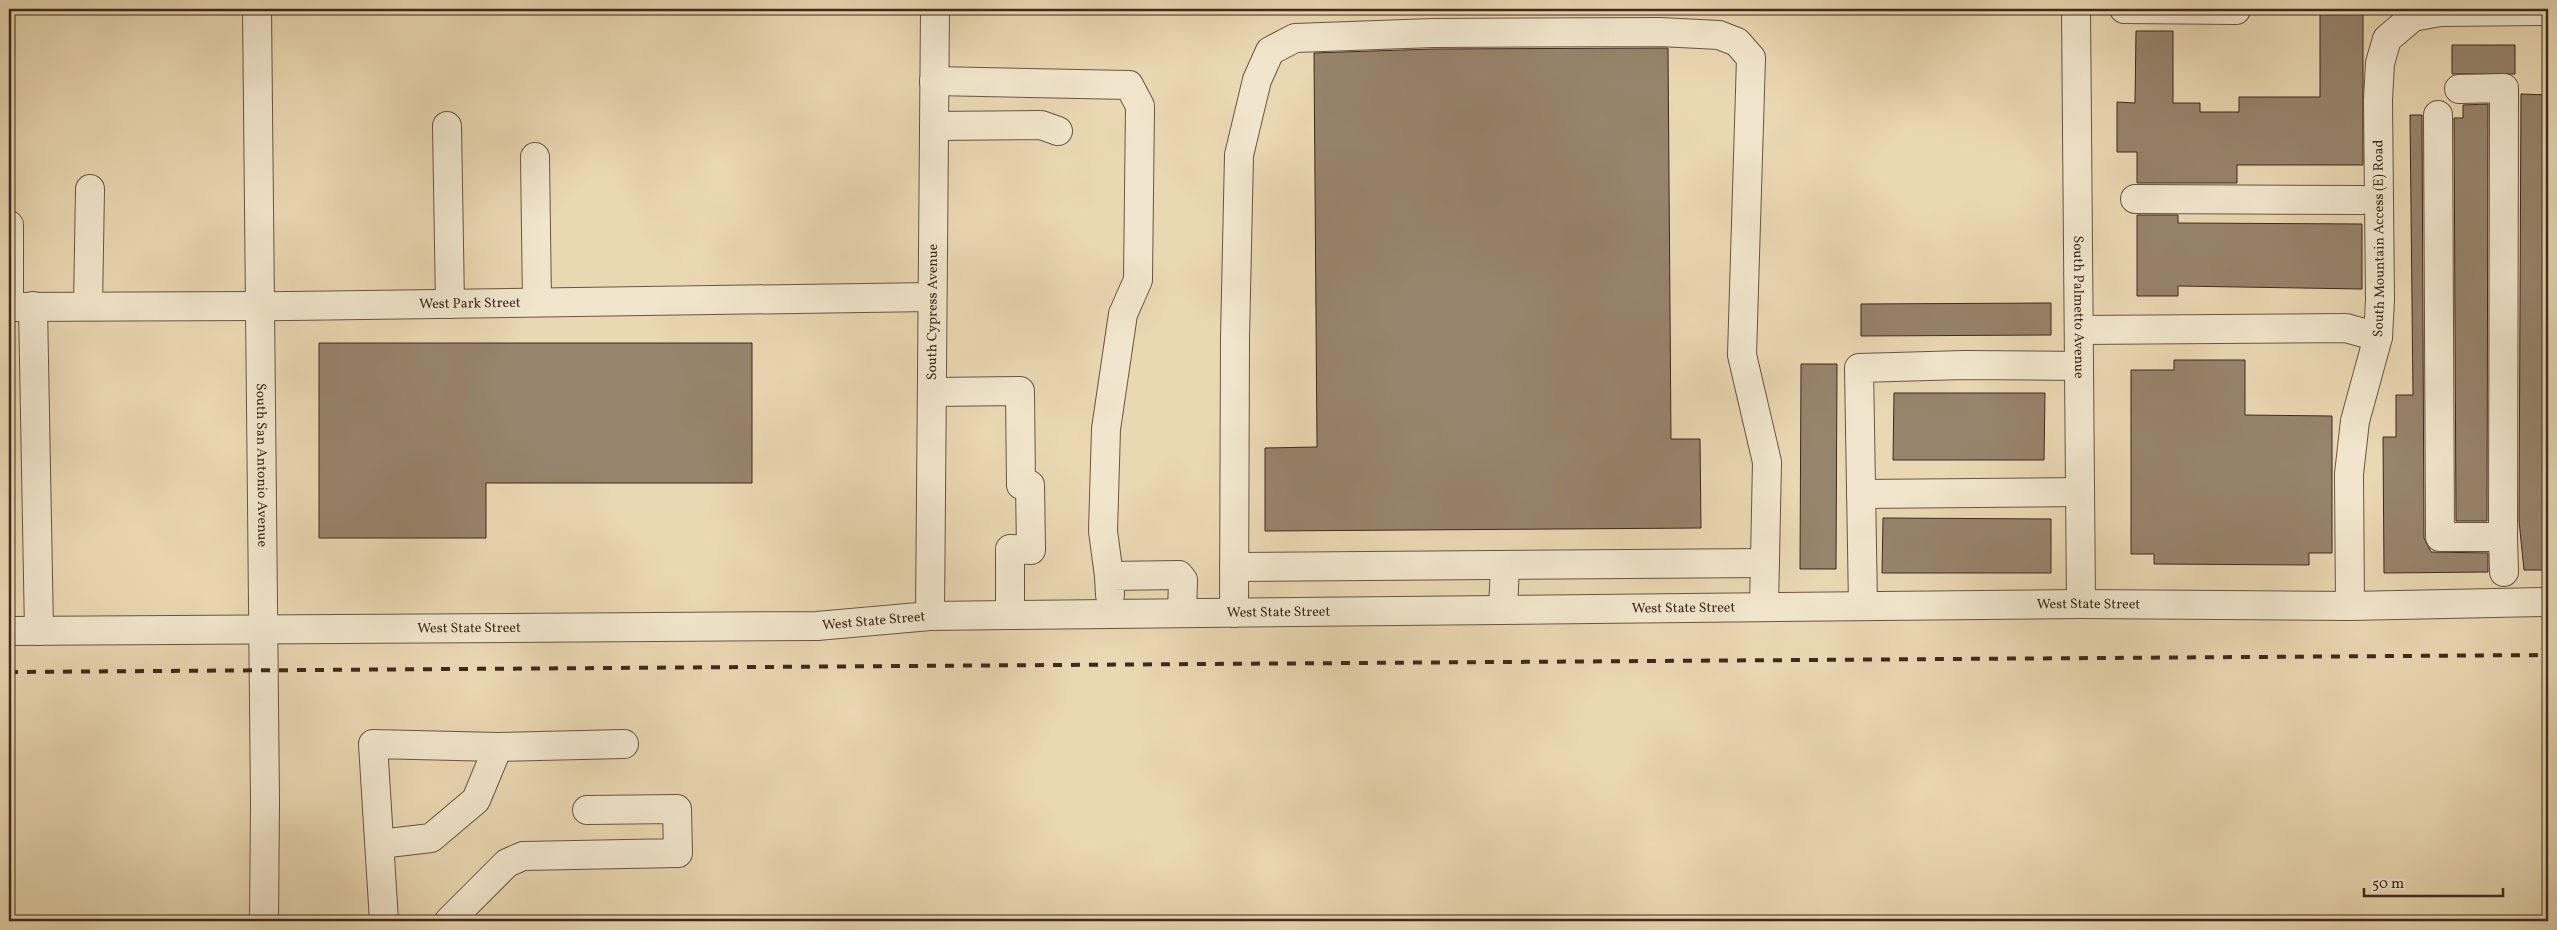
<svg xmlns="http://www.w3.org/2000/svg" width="2557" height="930" viewBox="0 0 2557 930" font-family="Vollkorn,serif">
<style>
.building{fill:#97846c;stroke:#3e2920}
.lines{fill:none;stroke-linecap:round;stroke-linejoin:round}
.minor-casing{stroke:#695544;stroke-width:30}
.minor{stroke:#f1e6cd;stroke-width:28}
.rail{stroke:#3e2920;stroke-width:4;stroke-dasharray:9 9;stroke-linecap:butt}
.labels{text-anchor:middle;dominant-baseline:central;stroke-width:4;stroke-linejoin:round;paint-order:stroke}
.street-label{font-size:14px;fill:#3e2920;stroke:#f1e6cd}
</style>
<rect width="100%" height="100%" fill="#ead8b2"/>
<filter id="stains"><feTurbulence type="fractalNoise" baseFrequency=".004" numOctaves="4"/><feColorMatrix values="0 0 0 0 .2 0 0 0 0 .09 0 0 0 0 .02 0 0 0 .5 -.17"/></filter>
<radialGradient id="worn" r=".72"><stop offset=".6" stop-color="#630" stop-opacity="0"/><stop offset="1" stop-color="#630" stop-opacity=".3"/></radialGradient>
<path class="building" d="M2320 9H2363V165H2237V183H2137V152H2117V102L2135 103 2136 31H2173V103H2200V112H2239V97H2320Z
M2452 45H2515V74H2452Z
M1668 48 1671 439H1700L1701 528 1265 531V448L1317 447 1314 53 1433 49Z
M2521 94 2548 95V299L2543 479 2548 492V570H2524L2519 521Z
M2488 104 2487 521H2456L2454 118H2463V105Z
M2410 115H2422L2424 538 2431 552 2488 553V572L2384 573 2383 437H2396V395H2413Z
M2137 215H2178V223L2362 224V289L2178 286V296H2137Z
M2051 303V335L1861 336V304Z
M319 343H752V483H486V538H319Z
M2174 360H2245V415L2332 416V553H2309V565L2154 564V554H2131V370H2174Z
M1801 364H1837L1836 569H1800Z
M1894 393H2045L2044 460H1893Z
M1883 518 2051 519V573H1882Z"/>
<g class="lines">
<defs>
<g id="minor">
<path id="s1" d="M257 9 265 802 264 921"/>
<path id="s2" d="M2076 9 2081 604"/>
<path d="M2124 9 2236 10"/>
<path d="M934 81 1129 85 1140 106 1138 280 1123 314 1106 429 1103 531 1109 576"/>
<path d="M2438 115 2440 537H2503L2504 88 2459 89"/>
<path d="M447 126 450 304"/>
<path d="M934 126 1041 125 1058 131"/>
<path d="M535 157 537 302"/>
<path d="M2135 199 2361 200"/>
<path d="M9 225V307"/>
<path d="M33 306 39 631"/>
<path d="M88 306 90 189"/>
<path id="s3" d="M9 307 291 306 932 297"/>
<path d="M2079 330 2346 328 2378 337"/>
<path d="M932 392 1020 391 1021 485H1030L1031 550 1010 549V615"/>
<path d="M1861 494 2080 492"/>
<path d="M2503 537 2504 572"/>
<path d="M1234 567 1765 563"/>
<path d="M1110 595 1109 576 1179 575 1183 580 1182 613"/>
<path d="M1863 606 1859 368 1964 365 2079 366"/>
<path id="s4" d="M2350 606 2349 474 2355 421 2378 337 2380 300 2378 100 2380 63 2387 39 2413 17 2440 12 2548 11"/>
<path d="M1503 610 1505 565"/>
<path d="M1234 613 1235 338 1239 155 1257 80 1270 51 1295 38 1433 33 1660 32 1719 35 1737 42 1751 58 1742 355 1767 462 1764 607"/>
<path id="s5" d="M930 616 935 9"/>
<path id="s6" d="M9 631 817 626 930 616 1010 615 2081 604 2350 606 2548 602"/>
<path d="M380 844 431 838 476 800 498 747"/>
<path d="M384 921 373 744 498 747 624 744"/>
<path d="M449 921 507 863 523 856 678 853 677 809 587 810"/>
</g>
</defs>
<use href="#minor" class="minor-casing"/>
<use href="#minor" class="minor"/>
<path class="rail" d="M9 672 2548 655
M2518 921 2548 920"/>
</g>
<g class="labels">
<g class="street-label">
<text stroke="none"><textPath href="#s4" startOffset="371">South Mountain Access (E) Road</textPath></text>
<text stroke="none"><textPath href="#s3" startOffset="461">West Park Street</textPath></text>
<text stroke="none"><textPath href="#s2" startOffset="298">South Palmetto Avenue</textPath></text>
<text stroke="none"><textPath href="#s5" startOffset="304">South Cypress Avenue</textPath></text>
<text stroke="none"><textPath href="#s1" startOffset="456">South San Antonio Avenue</textPath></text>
<text stroke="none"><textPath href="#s6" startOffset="2080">West State Street</textPath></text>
<text stroke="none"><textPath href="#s6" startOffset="1675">West State Street</textPath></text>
<text stroke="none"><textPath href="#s6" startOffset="1270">West State Street</textPath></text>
<text stroke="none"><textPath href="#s6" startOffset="865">West State Street</textPath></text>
<text stroke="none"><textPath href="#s6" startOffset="460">West State Street</textPath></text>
</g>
</g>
<rect width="2557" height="930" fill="none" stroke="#ead8b2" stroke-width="30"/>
<rect x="10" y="10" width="2537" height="910" fill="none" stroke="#3e2920" stroke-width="2.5"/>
<rect x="15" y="15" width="2527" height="900" fill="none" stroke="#3e2920"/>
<path d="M2364 888v8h139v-8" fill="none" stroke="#3e2920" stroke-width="2.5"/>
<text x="2372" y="888" font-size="15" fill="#3e2920" stroke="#f1e6cd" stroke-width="4" paint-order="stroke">50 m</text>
<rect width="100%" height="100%" filter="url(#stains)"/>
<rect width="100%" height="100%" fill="url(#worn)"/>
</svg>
